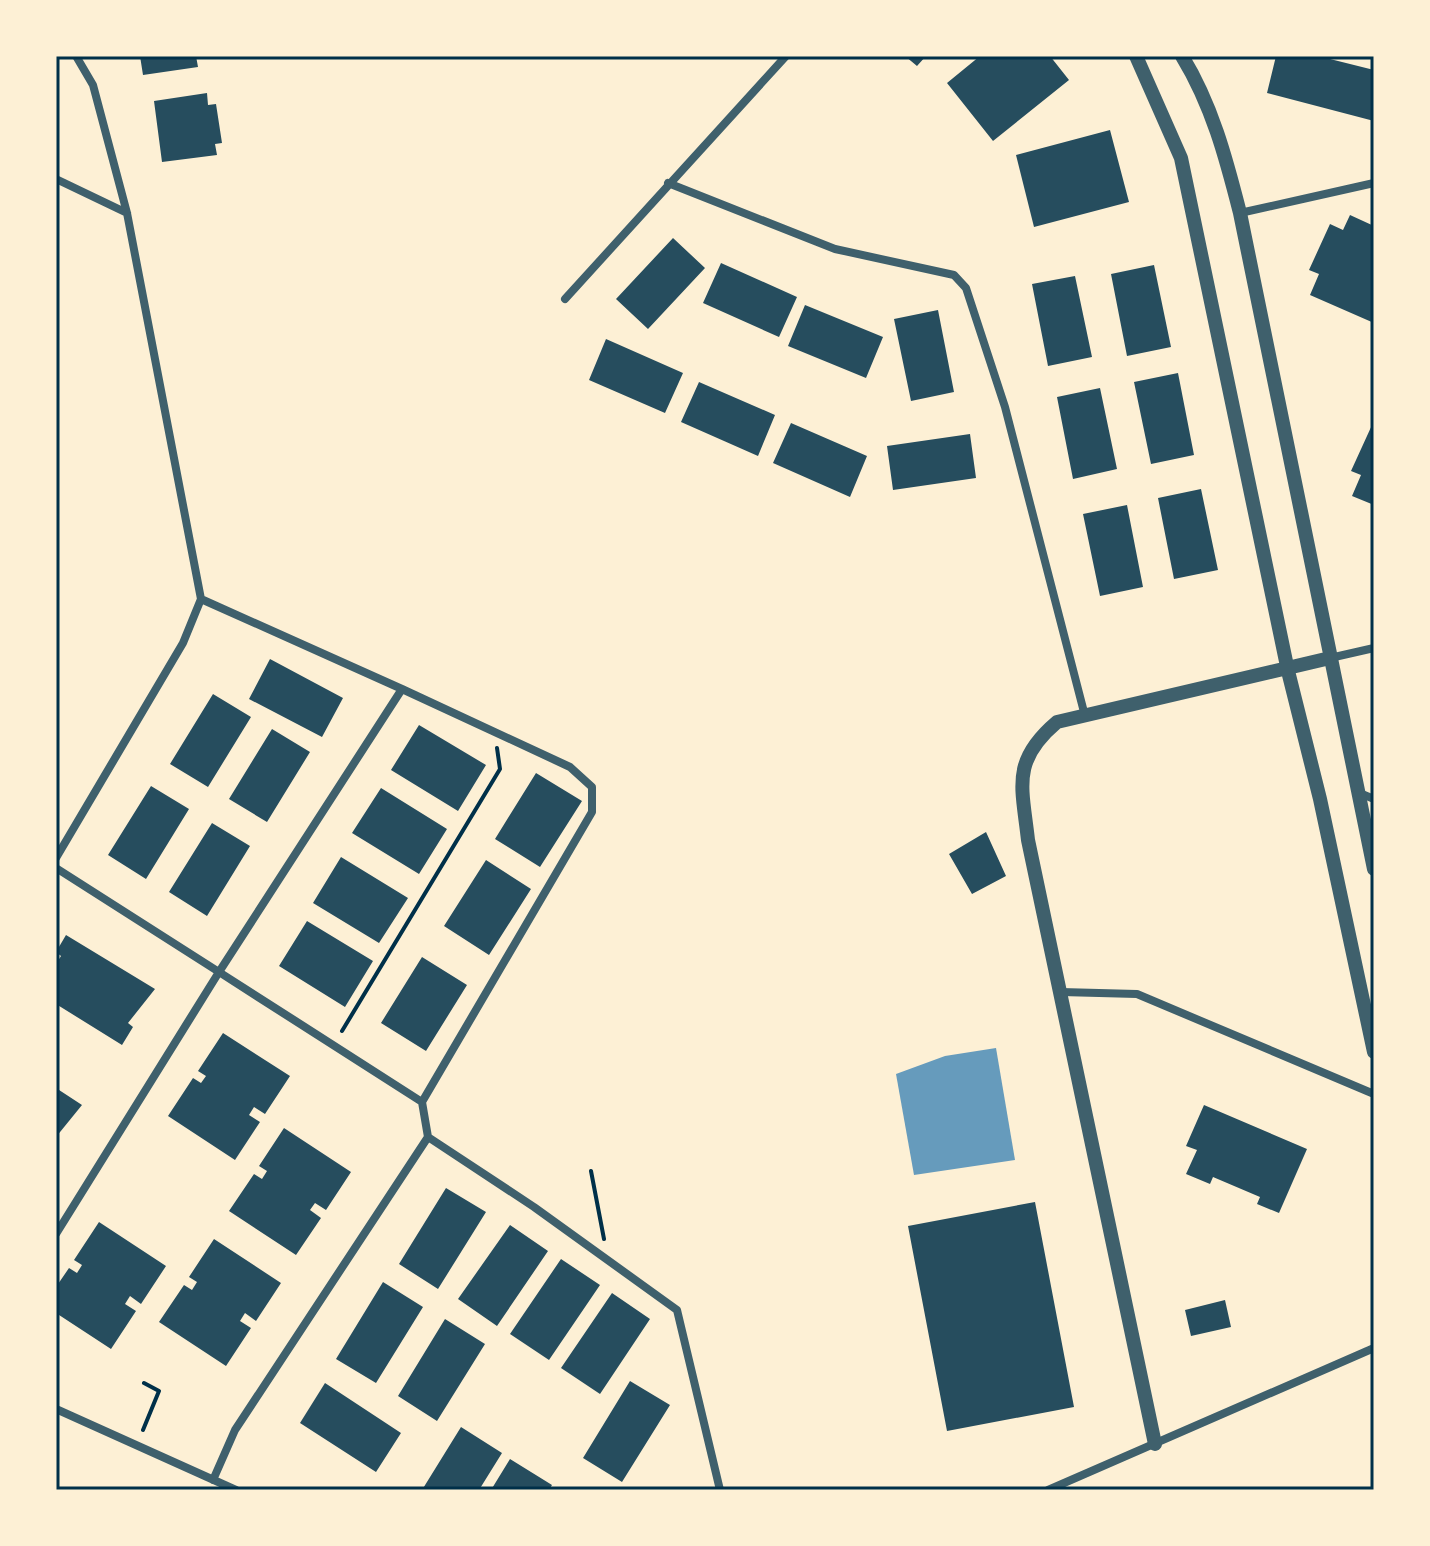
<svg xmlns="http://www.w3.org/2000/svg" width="1430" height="1546" viewBox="0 0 1430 1546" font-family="'PT Serif',serif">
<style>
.water{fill:#669bbc}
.building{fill:#264d5e}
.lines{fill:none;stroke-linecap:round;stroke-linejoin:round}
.path{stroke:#003049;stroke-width:4}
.minor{stroke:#3f606c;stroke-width:8}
.tertiary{stroke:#3f606c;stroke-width:14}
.neatline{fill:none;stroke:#003049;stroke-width:3}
</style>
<rect width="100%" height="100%" fill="#fdf0d5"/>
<path class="water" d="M996 1048 1015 1160 914 1175 896 1074 945 1056Z"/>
<path class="building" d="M140 56H196L198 67 143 75Z
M905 56H926L917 66Z
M980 56H1050L1069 80 993 141 947 83Z
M1276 56H1318L1374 70V121L1267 93Z
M207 93 208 105 216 104 222 143 215 144 217 155 162 162 154 101Z
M1110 130 1129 202 1034 227 1016 155Z
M1350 215 1374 226V323L1310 295 1319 274 1309 270 1330 224 1343 230Z
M673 238 705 268 648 329 616 299Z
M721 263 797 297 779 337 703 303Z
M1154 265 1171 347 1127 356 1111 274Z
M1075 276 1092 357 1048 366 1032 284Z
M805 305 883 337 866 378 788 346Z
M938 310 954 392 911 401 894 319Z
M606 339 683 373 665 413 589 380Z
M1178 373 1194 455 1151 464 1134 382Z
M699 382 775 415 758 456 681 422Z
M1100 388 1117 469 1073 479 1057 397Z
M791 423 867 456 850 497 773 463Z
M1372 425 1374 426V505L1352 496 1361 475 1351 471Z
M970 434 976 478 893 490 887 446Z
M1201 489 1218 570 1174 579 1158 498Z
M1127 505 1143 587 1100 596 1083 514Z
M270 659 343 698 322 737 249 699Z
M213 694 251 717 208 787 170 764Z
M419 725 486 765 458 811 391 770Z
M272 729 310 752 267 822 229 799Z
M536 773 582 801 540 867 495 839Z
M151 786 189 809 146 879 108 855Z
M381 788 447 829 419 874 352 833Z
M212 823 250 846 207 916 169 892Z
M986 832 1006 876 972 894 949 854Z
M341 857 408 898 379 943 313 903Z
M486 860 531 889 489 955 444 926Z
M307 921 373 961 345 1007 279 966Z
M66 935 155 989 128 1023 133 1027 122 1045 56 1004V964L61 956 56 952Z
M422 957 467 985 426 1051 381 1023Z
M223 1033 290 1076 265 1114 254 1107 249 1115 260 1122 235 1160 168 1116 193 1078 201 1083 206 1076 198 1071Z
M56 1088 82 1105 56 1137Z
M1204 1105 1307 1149 1279 1213 1257 1204 1260 1197 1213 1177 1210 1184 1186 1174 1197 1150 1186 1146Z
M284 1128 351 1172 326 1210 315 1203 310 1210 321 1218 296 1255 229 1211 254 1174 262 1179 267 1171 259 1166Z
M446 1188 486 1212 438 1289 399 1264Z
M1035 1202 1074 1407 947 1431 908 1226Z
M99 1222 166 1266 141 1304 130 1296 125 1304 136 1311 111 1349 56 1313V1287L69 1268 77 1273 82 1265 74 1260Z
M510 1225 548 1251 497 1326 458 1299Z
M214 1239 281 1283 256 1321 245 1313 240 1321 251 1328 226 1366 159 1322 184 1285 192 1290 197 1282 189 1277Z
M561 1259 600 1285 549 1360 510 1334Z
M383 1282 423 1307 376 1383 336 1359Z
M612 1293 650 1319 600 1394 561 1368Z
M1225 1300 1231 1327 1191 1336 1185 1310Z
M445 1319 485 1344 437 1421 398 1396Z
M630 1381 670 1405 622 1482 583 1458Z
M325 1383 401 1433 376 1472 300 1423Z
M461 1427 502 1453 479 1490H422Z
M510 1459 552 1485 549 1490H491Z"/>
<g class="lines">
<path class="path" d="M342 1031 500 769 497 748
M591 1171 604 1239
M143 1430 159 1391 144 1383"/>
<path class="minor" d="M76 56 93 85 127 213 201 599
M56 179 127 213
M668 183 835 249 954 275 966 288 1005 407 1085 716
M1240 213 1374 183
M565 299 786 56
M201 599 402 689 219 972 422 1102 428 1137 534 1207 677 1310 720 1490
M1330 658 1374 648
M402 689 570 767 592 787V812L422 1102
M1357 792 1374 799
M56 858 183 643 201 599
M56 868 219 972 56 1234
M1061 992 1137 994 1374 1094
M56 1409 236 1490
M213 1480 235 1430 428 1137
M1048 1490 1374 1348"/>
<path class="tertiary" d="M1136 56 1181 158 1288 671 1320 799 1374 1052
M1182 56C1212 105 1226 158 1240 213L1374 869
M1155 1444 1028 840C1022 786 1011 761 1057 722L1330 658"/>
</g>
<rect width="1430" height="1546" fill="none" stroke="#fdf0d5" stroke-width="116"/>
<rect x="58" y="58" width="1314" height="1430" class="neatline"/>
</svg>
